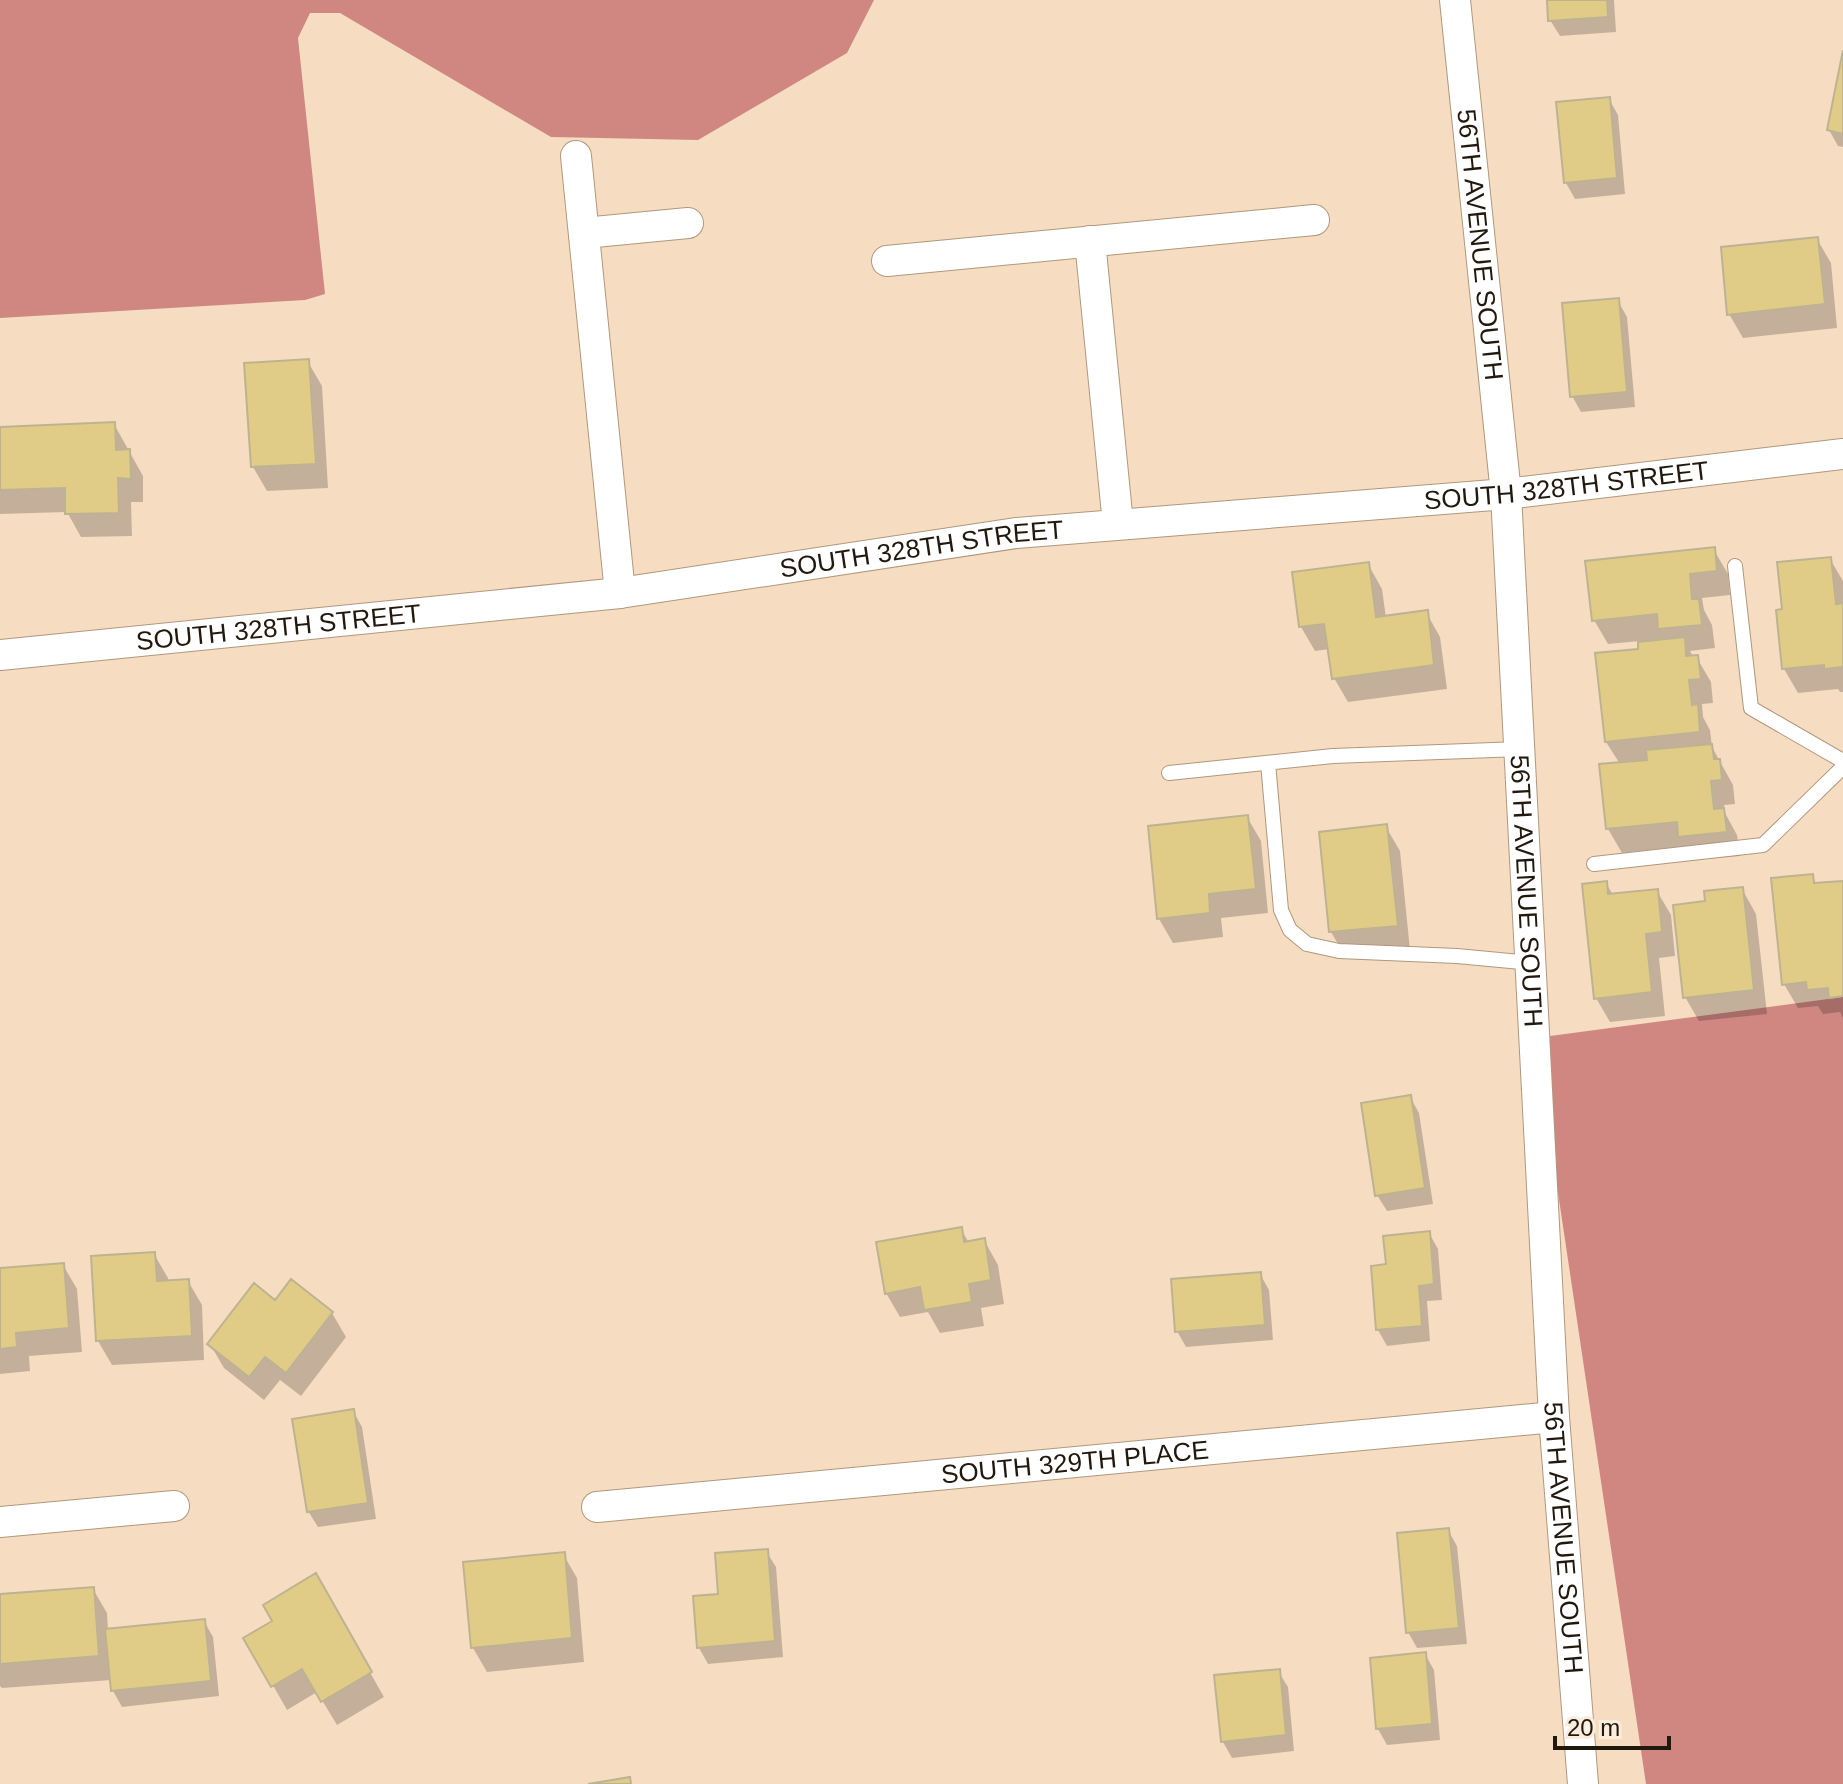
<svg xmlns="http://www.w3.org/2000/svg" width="1843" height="1784" viewBox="0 0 1843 1784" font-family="Helvetica,sans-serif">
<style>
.forest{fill:#d08782}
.shadow{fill:#0003}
.building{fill:#e1cc87;stroke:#bdb392;stroke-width:2}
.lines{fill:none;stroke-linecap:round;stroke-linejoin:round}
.service-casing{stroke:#af987d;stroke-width:16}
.minor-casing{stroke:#af987d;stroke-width:32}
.service{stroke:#fff;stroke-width:14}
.minor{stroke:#fff;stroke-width:30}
.labels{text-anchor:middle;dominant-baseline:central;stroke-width:8;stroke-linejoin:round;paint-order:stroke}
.street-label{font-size:26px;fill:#21180e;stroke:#fbecdb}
</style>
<rect width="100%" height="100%" fill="#f6ddc1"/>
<path class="forest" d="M0 0H874L847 53 698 140 551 137 340 13H310L298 38 325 294 305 300 0 318Z
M1843 997V1784H1646L1535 1038Z"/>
<path class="shadow" d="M1549 0H1614L1616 32 1560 36 1550 20Z
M1843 60V147L1838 146 1829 130Z
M1609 99 1618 115 1625 194 1575 199 1566 183Z
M1817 239 1831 263 1837 328 1743 338 1729 314Z
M1618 301 1627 317 1635 407 1581 412 1572 396Z
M308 362 322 386 328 488 267 491 253 467Z
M114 424 143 476V502H131L132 536 81 537 67 512 0 514V429Z
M1714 550 1728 574 1730 595 1702 598 1704 610 1712 625 1715 648 1690 651 1694 658H1697L1711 682 1713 703 1702 704 1703 717 1710 730 1712 747 1733 785 1735 804 1724 805 1725 813 1737 835 1740 856 1694 860 1686 846 1622 853 1608 829 1602 766 1620 764 1606 742 1641 650 1640 641 1608 644 1594 620Z
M1830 559 1843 581V692H1840L1838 689 1798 693 1784 669V611Z
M1368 564 1382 589 1386 618 1426 612 1440 637 1447 689 1348 702 1334 678 1330 649 1315 651 1301 627Z
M1247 817 1261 841 1268 913 1221 918 1223 937 1173 943 1159 919Z
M1386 827 1400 851 1410 950 1345 956 1331 932Z
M1812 876 1817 885 1843 883V1018L1840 1012 1823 1014 1818 1006 1798 1008 1784 984Z
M1606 883 1613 895 1657 891 1671 915 1675 956 1659 958 1665 1016 1610 1022 1596 998Z
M1742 889 1756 914 1767 1014 1699 1021 1685 997 1707 903Z
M1410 1097 1419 1113 1433 1204 1387 1211 1377 1195Z
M961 1229 969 1243 984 1240 998 1265 1004 1304 981 1308 984 1326 940 1333 928 1312 900 1317 886 1293Z
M1429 1233 1438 1249 1442 1300 1427 1301 1430 1341 1387 1346 1378 1330 1388 1266Z
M154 1254 168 1278V1282L188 1281 202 1305 204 1360 112 1365 98 1341 93 1258Z
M63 1265 77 1289 82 1352 29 1356 30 1371 0 1374V1270Z
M1260 1274 1269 1290 1273 1340 1186 1347 1177 1331Z
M276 1302 332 1313 346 1337 301 1396 280 1380 264 1400 224 1368 210 1344Z
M353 1411 362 1427 376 1519 318 1527 308 1511Z
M1448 1530 1457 1546 1467 1644 1417 1648 1408 1632Z
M766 1551 776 1567 783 1657 708 1664 699 1648 721 1596Z
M563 1554 577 1578 584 1662 487 1672 473 1648Z
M315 1576 384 1697 337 1725 317 1692 287 1710 246 1638 275 1622Z
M93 1589 107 1613 108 1631 204 1621 213 1637 219 1696 122 1707 113 1691 112 1680 2 1688 0 1686V1596Z
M1425 1654 1434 1670 1440 1740 1387 1745 1378 1729 1372 1660Z
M1278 1671 1288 1687 1294 1751 1232 1758 1223 1742Z"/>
<path class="building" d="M1547 0H1607L1608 17 1548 21Z
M1843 50V134L1827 130Z
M1610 97 1617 178 1564 183 1556 102Z
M1818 237 1825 304 1727 315 1721 247Z
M1619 298 1627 392 1570 397 1562 303Z
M309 359 316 464 251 467 244 363Z
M115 422 116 450 130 449 131 479 118 478 119 513 65 514V488L0 490V427Z
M1715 547 1717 571 1690 574 1692 599H1699L1702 625 1658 629 1657 614 1592 621 1585 561Z
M1831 557 1836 604 1843 603V667L1824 669V665L1782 669 1776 610 1782 609 1777 562Z
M1369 562 1376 617 1428 610 1434 665 1332 679 1324 624 1299 627 1292 572Z
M1685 637 1686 656 1698 655 1701 679 1689 680 1692 705 1698 704 1700 732 1605 742 1595 653 1638 649V642Z
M1712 744 1714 759H1720L1722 780 1711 781 1714 809 1724 808 1727 832 1678 837 1677 822 1606 829 1599 764 1647 760 1646 750Z
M1248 815 1256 889 1209 894 1210 913 1157 919 1148 826Z
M1387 824 1398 926 1329 932 1319 832Z
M1813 874 1814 883 1843 881V996L1829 998 1828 988 1807 990 1806 982 1782 985 1771 878Z
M1607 881 1608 894 1658 889 1662 932 1646 934 1652 992 1594 999 1582 884Z
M1743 887 1754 990 1683 998 1673 905 1705 901 1704 891Z
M1411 1095 1425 1188 1375 1196 1361 1103Z
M962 1227 964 1242 985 1238 991 1280 969 1284 972 1302 924 1310 920 1287 885 1294 876 1242Z
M1430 1231 1434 1284 1419 1286 1422 1326 1376 1330 1371 1266 1386 1264 1383 1236Z
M155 1252 157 1281 189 1279 192 1336 96 1341 91 1256Z
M64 1263 69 1328 16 1333 17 1347 0 1349V1268Z
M1261 1272 1265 1325 1175 1332 1171 1279Z
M291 1279 333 1312 286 1373 265 1357 249 1377 207 1344 254 1283 275 1300Z
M354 1409 368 1503 307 1512 292 1419Z
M1449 1528 1459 1628 1406 1633 1397 1533Z
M768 1549 775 1641 697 1648 693 1596 718 1594 715 1553Z
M565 1552 572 1638 471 1648 463 1562Z
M316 1573 372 1672 321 1702 302 1669 271 1687 243 1638 272 1621 263 1605Z
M94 1587 99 1656 0 1664V1594Z
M205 1619 211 1681 111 1691 105 1629Z
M1426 1652 1432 1724 1376 1729 1370 1658Z
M1280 1669 1286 1735 1221 1742 1214 1675Z
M630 1777 631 1784H588Z"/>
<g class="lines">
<defs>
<path id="service" d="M1735 566 1751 708 1843 761
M1268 763 1281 910 1290 930 1307 944 1339 951 1457 956 1531 963
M1169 773 1333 756 1520 749
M1594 864 1763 845 1843 767"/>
<g id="minor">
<path id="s1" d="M1455 0 1506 494 1554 1417 1583 1784"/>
<path d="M576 156 620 593"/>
<path d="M584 233 688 223"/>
<path d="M1090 241 1118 524"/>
<path d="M887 261 1314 220"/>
<path id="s2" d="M0 655 620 593 1016 533 1506 494 1843 454"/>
<path id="s3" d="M597 1507 1554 1417"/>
<path d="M0 1522 174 1506"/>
</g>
</defs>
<use href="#service" class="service-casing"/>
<use href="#minor" class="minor-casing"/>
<use href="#service" class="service"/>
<use href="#minor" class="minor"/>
</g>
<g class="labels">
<g class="street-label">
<text stroke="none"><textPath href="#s1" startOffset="246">56TH AVENUE SOUTH</textPath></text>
<text stroke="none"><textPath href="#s2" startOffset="1576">SOUTH 328TH STREET</textPath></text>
<text stroke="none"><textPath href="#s2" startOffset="928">SOUTH 328TH STREET</textPath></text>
<text stroke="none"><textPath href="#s2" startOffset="280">SOUTH 328TH STREET</textPath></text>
<text stroke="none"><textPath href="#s1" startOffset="894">56TH AVENUE SOUTH</textPath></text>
<text stroke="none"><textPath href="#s3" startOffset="480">SOUTH 329TH PLACE</textPath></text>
<text stroke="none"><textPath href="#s1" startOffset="1542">56TH AVENUE SOUTH</textPath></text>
</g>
</g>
<path d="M1555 1736v12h114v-12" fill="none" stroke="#21180e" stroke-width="4"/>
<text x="1567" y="1736" font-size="24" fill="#21180e" stroke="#fbecdb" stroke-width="6" paint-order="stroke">20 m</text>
</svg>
